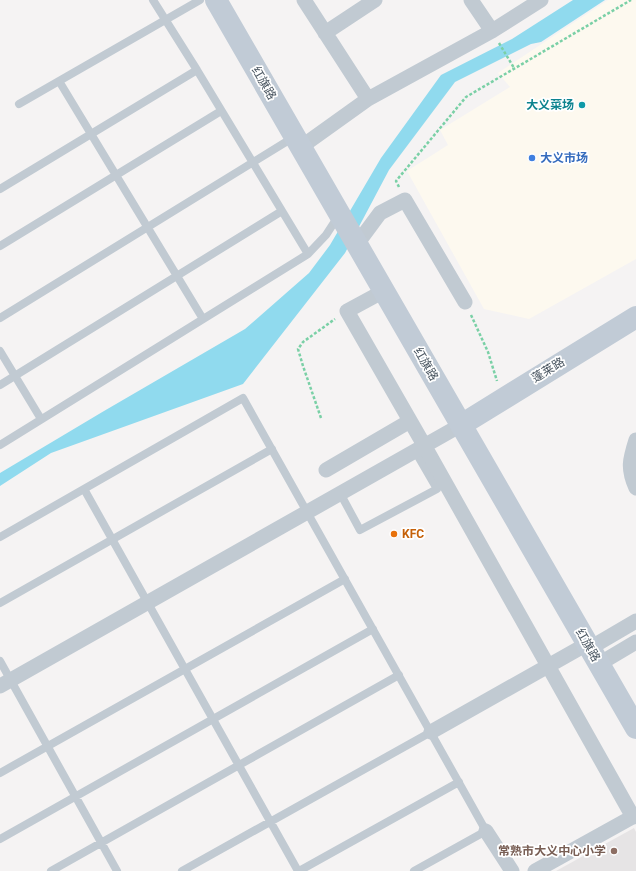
<svg xmlns="http://www.w3.org/2000/svg" width="636" height="871" viewBox="0 0 636 871" font-family="Roboto,'Noto Sans SC',sans-serif">
<style>
.commercial{fill:#fdf9ef}
.education{fill:#e6e4e5}
.water{fill:#90daee}
.lines{fill:none;stroke-linecap:round;stroke-linejoin:round}
.path{stroke:#7ad0a6;stroke-width:2.5;stroke-dasharray:3 2;stroke-linecap:butt}
.lane{stroke:#c1cad2;stroke-width:8}
.street{stroke:#c1cad2;stroke-width:15}
.secondary{stroke:#c1cbd6;stroke-width:22}
.culture-dot{fill:#0f9aa8;stroke:#fff;stroke-width:1.5}
.shop-dot{fill:#3f7fe0;stroke:#fff;stroke-width:1.5}
.food-dot{fill:#e8710a;stroke:#fff;stroke-width:1.5}
.education-dot{fill:#8d6e63;stroke:#fff;stroke-width:1.5}
.labels{text-anchor:middle;dominant-baseline:central;stroke-width:3.5;stroke-linejoin:round;paint-order:stroke}
.street-label{font-size:12px;fill:#4a5661;stroke:#fff}
.culture-label{font-size:12px;font-weight:bold;fill:#0d838f;stroke:#fff;text-anchor:end}
.shop-label{font-size:12px;font-weight:bold;fill:#366cbe;stroke:#fff;text-anchor:start}
.food-label{font-size:12px;font-weight:bold;fill:#c56008;stroke:#fff;text-anchor:start}
.education-label{font-size:12px;font-weight:bold;fill:#785e54;stroke:#fff;text-anchor:end}
</style>
<rect width="100%" height="100%" fill="#f5f3f3"/>
<path class="commercial" d="M608 0H636V259L529 319 484 309 407 171 448 145 440 130 510 87 498 73Z"/>
<path class="education" d="M634 828 636 832V871H556Z"/>
<path class="water" d="M573 0H605L541 42 531 44 455 82 389 170 345 253 243 384 51 453 0 486V473L104 411 245 329 309 273 330 245 381 158 441 75 512 39Z"/>
<g class="lines">
<path class="path" d="M499 43 514 68
M399 187 396 181 466 97 631 0
M471 315 488 352 497 381
M321 418 303 366 298 349 303 342 335 319"/>
<path class="lane" d="M197 70 308 254 326 235 339 215
M59 81 203 319
M19 104 200 0
M0 189 197 70 153 0
M0 246 221 111
M0 318 294 137
M0 351 41 419
M0 385 282 211
M0 445 308 254
M84 489 298 871
M340 493 360 530 437 489 415 451
M0 537 243 398 486 831 414 871
M0 603 272 449
M0 661 117 871
M0 773 345 579
M0 839 373 629
M51 871 399 675
M182 871 431 732
M299 871 459 782"/>
<path class="street" d="M304 0 368 99
M471 0 492 31
M325 33 375 0
M301 147 368 99 492 31 541 0
M357 244 380 213 405 200 465 302
M384 291 347 311 424 445 633 817
M636 440C630 459 627 468 636 488
M326 470 410 421
M590 648 636 621
M599 664 636 642
M0 686 461 425
M431 732 587 644
M486 831 512 871
M535 871 636 815"/>
<path class="secondary" d="M216 0 636 728
M461 425 636 317"/>
</g>
<circle class="culture-dot" cx="582" cy="105" r="4"/>
<circle class="shop-dot" cx="532" cy="158" r="4"/>
<circle class="food-dot" cx="394" cy="534" r="4"/>
<circle class="education-dot" cx="614" cy="851" r="4"/>
<g class="labels">
<g class="street-label">
<text transform="translate(264 83) rotate(60)">红旗路</text>
<text transform="translate(426 364) rotate(60)">红旗路</text>
<text transform="translate(548 370) rotate(-31)">蓬莱路</text>
<text transform="translate(588 645) rotate(60)">红旗路</text>
</g>
<g class="culture-label">
<text x="574" y="105">大义菜场</text>
</g>
<g class="shop-label">
<text x="540" y="158">大义市场</text>
</g>
<g class="food-label">
<text x="402" y="534">KFC</text>
</g>
<g class="education-label">
<text x="606" y="851">常熟市大义中心小学</text>
</g>
</g>
</svg>
